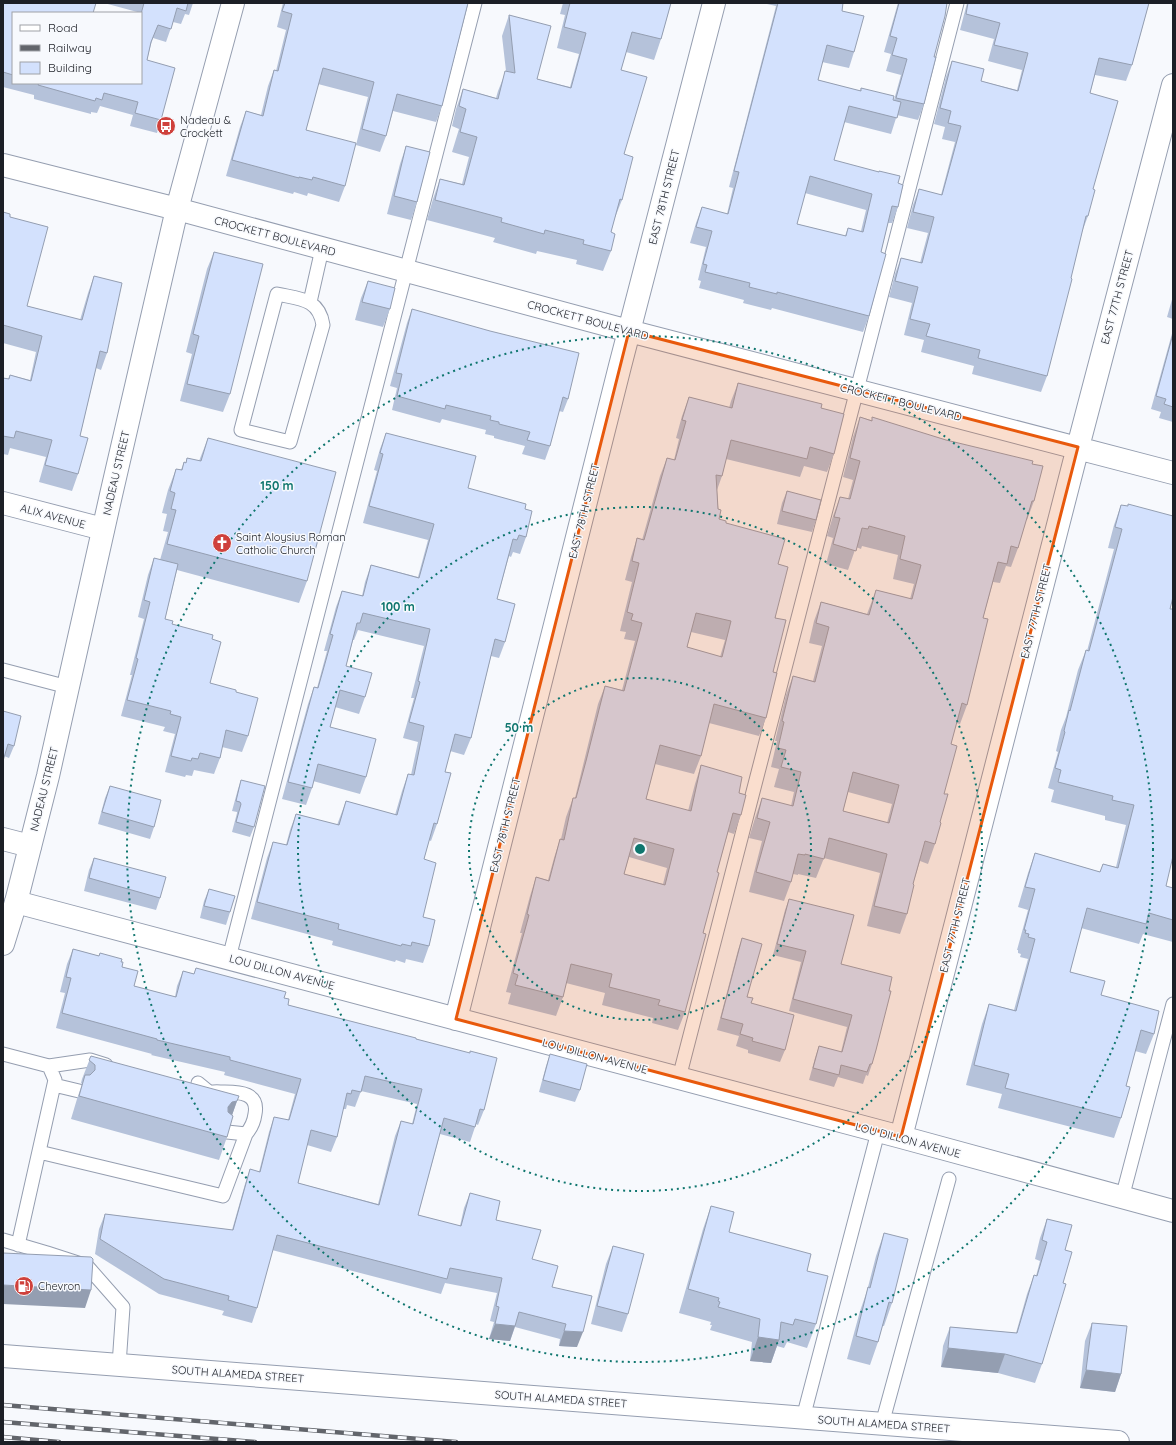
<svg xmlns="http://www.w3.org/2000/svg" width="1176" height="1445" viewBox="0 0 1176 1445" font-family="Quicksand,sans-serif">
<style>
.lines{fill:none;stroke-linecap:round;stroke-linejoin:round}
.lane-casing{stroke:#959eb0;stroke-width:15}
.street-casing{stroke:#959eb0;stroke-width:24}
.secondary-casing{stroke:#959eb0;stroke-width:24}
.primary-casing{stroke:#959eb0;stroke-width:24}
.lane{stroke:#fff;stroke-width:13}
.street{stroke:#fff;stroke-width:22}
.secondary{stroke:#fff;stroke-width:22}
.primary{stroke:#fff;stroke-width:22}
.rail-casing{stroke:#62656b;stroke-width:4.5}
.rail{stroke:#f7f9fd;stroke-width:3;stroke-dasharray:9;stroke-linecap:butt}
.wall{fill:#b5c2da;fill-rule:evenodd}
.shaded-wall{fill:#949eb1}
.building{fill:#d3e1fd;stroke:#949eb1;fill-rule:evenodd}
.marked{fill:#e8590c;fill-opacity:0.2;stroke:#e8590c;stroke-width:3;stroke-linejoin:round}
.ring{fill:none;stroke:#0f766e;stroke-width:2;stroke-dasharray:2 4}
.labels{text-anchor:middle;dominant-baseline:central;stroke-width:3;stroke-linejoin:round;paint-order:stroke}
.poi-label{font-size:11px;fill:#1c1f26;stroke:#f7f9fd;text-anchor:start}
.street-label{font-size:11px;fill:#1c1f26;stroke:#f7f9fd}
.centre{fill:#0f766e;stroke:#f7f9fd;stroke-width:2}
.ring-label{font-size:12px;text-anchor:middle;font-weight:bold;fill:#0f766e;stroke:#f7f9fd;stroke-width:3;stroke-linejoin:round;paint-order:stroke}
</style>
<rect width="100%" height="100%" fill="#f7f9fd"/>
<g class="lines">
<defs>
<path id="lane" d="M277 294C299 299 319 298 323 325L290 442 241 430Z
M310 302 322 249
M3 670 68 687
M229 958 475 3
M3 1054 49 1066 55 1080 18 1245
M49 1066 90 1060 106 1065
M679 1078 957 3
M198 1083 209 1092
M54 1085 79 1091
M206 1093C212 1091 219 1092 225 1092 240 1092 259 1093 255 1114 254 1122 252 1127 246 1134L227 1132
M39 1152 223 1196 246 1134
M1122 1198 1173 1004
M3 1240 47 1253 87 1266 123 1307 119 1365
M803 1418 878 1132
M882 1424 949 1179"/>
<path id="street" d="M177 209 629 331 1173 473
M3 503 103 529
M3 839 30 846
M16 902 901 1137 1173 1211
M456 1019 620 366 714 3
M901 1137 1078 447 1173 85"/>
<path id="secondary" d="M3 165 177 209
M3 944 16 902 48 776 111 495 177 209 233 3"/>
<path id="primary" d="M3 1356 1118 1442"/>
</defs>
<use href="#lane" class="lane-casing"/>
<use href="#street" class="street-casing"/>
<use href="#secondary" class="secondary-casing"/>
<use href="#primary" class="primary-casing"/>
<use href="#lane" class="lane"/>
<use href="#street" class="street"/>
<use href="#secondary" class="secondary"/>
<use href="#primary" class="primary"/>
<defs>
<path id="rail" d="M3 1405 456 1442
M3 1422 255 1442
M3 1437 59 1442"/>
</defs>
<use href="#rail" class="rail-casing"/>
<use href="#rail" class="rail"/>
</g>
<path class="wall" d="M3 3 13 13V83H141V13L104 3H193L189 15 185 14 181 24 173 22 166 42 153 38 151 44 147 60 161 120 157 133 130 126 133 115 100 106 97 113 91 112V114L34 99V95L3 87Z
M283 3H468L442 106 436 122 393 111 386 136 380 152 356 145 368 97 318 84 306 130 345 186 339 202 308 193 307 196 294 192 293 194 226 176 240 127 246 111 261 115 268 86 274 70 276 71 286 30 277 27Z
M563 3H671L661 39 654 60 626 52 621 70 624 154 622 200 614 220 611 232V251L603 271 576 264 577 260 537 251 536 254 493 242 495 238 427 220 433 199 440 179 462 184 469 157 452 152 459 129 452 126 456 109 463 89 496 98 498 91 506 71 502 36 509 15 537 79 570 87 579 54 557 48 565 15 560 14Z
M767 3H843L842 11 854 52 849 68 822 62 818 80 860 91 861 88 894 100 901 75 886 71 891 54 884 52 898 3H947L934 57 924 104 918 120 897 115 891 134 844 122 834 160 898 183V207L892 223H888L881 252 869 316 863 332 772 308 771 310 743 303 744 300 699 288 701 281 698 280 706 247 690 243 696 223 702 207 727 214 733 188 729 187 776 6 767 4ZM805 193 866 210 861 231 848 228 845 236 797 224Z
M967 3H1149L1132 65 1126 81 1095 75 1090 93 1093 189 1088 216 1082 232 1047 376 1041 392 972 374 974 366 921 352 924 340 904 335 912 303 889 297 895 274 901 258 920 263 928 233 907 228 913 205 919 189 941 195 955 142 942 139 945 127 934 124 946 77 952 61 981 81 1017 90 1022 70 988 61 994 39 960 30Z
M406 146 417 202 411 220 387 214 400 164Z
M3 212 10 217 27 306 80 320 88 293 94 276 107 353 101 370 96 368 80 436 78 474 72 491 39 482 46 457 10 448 8 455 3 454V378L8 379 10 375 30 380 36 352 3 343Z
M214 252 230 394 223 412 180 401 192 354 186 352 207 269Z
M368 281 390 309 383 327 355 320 361 298Z
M1173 296V319L1167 317Z
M412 309 568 399 563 412 559 411 550 446 545 460 522 454 525 446 494 438V436L485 434 486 430 442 419 440 423 392 410 397 388 390 386 407 323Z
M1173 330V422L1159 418 1161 412 1151 409Z
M738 383 821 408 834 454 827 472 804 466 800 477 726 459 722 476 717 490 719 519 726 523 778 564 773 672 766 718 759 736 709 723 701 756 694 774 655 764 646 799 688 811 695 784 701 765 739 793 741 815 734 834 728 832 717 872 685 1012 678 1030 652 1023 653 1018 602 1005 605 993 566 983 563 997 556 1016 508 1004 511 993 506 992 522 933H520L530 896 536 877 548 880 554 858 560 839H561L566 817 573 798H575L598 704 605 686 622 690 635 641 624 639 626 632 620 631 632 582 625 580 631 557 637 538 642 540 660 476 667 458 674 460 679 439 676 438 682 416 689 397 729 408 731 401ZM691 632 725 640 720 657 687 647ZM629 857 667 868 663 884 624 874Z
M860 417 1032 464 1034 501 1027 520H1026L1018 548 1011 567 1006 566 1000 583 993 582 983 618 967 705 960 724 956 723 951 744 940 822 935 844 928 864 920 861 913 884 907 914 900 934 867 926 880 873 824 858 816 878 798 874V875L793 874 791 882 784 901 749 892 762 841 749 838 755 818 762 798 791 806 794 792 774 787 779 769 771 767 777 741H775L786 695 793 676 813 681 822 646 809 643 814 621 821 602 867 614 876 590 910 599 914 584 893 579 898 555 862 546 861 549 856 547 848 570 826 564 833 538 827 536 833 516 840 497 848 499 853 480 843 477 853 437ZM848 792 892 804 887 823 843 811Z
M386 433 468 488 525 509 526 537 520 554 513 552 511 557 509 556 497 599 505 642 499 658 491 656 471 738 464 755 450 751 445 772 437 824 431 841 429 840 424 859 423 917 429 946 423 963 406 959 405 963 396 960 395 962 332 945 333 941 251 919 267 858 273 842 286 845 290 830 296 814 337 825 346 801 395 815 402 791 408 774 411 775 418 742 403 738 414 698H411L424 646 358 630 354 640H353L346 666 365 697 359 714 335 707 330 727 366 777 360 794 313 781 312 788 306 805 282 799 308 704 314 687 317 688 327 651H324L336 607 342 591 362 596 365 582 371 565 418 577 428 540 363 523 377 471 374 470 380 449Z
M208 438 307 581 299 603 177 570 165 619 172 624 212 639 210 683 236 692 248 736 242 752 222 747 220 758 214 774 194 770 192 776 186 775 185 777 165 772 175 734 163 731 165 727 121 716 132 675H130L144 619 138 617 148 575 154 558 160 560 168 532 163 531 167 514 162 513 168 490 176 469 181 470 184 462 186 463 187 458 199 461Z
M787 491 816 520 812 532 777 524 782 503Z
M1121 505 1170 609 1166 886 1173 888V942L1143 934 1139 944 1081 928 1070 972 1154 1034 1146 1054 1135 1051 1126 1086 1121 1118 1114 1138 998 1108 1002 1094 966 1085 982 1024 989 1004 1014 1010 1028 959 1020 957 1021 954 1018 953V950H1017L1028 910 1018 907 1028 873 1035 853 1100 872 1103 864 1116 867 1126 825 1105 820V816L1051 802 1054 790 1048 788 1058 752 1056 751 1061 730 1066 717 1078 670 1086 650 1087 651 1114 549 1108 548 1114 525Z
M3 711 14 746 9 758 4 756 3 761Z
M241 780 254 827 250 837 232 832 237 813V812L232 811 238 789Z
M110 786 154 827 150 839 98 824 105 798Z
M94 858 160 898 156 910 84 891 89 870Z
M209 889 230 912 226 925 200 918 204 901Z
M789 899 841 964 889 991 872 1064 868 1076 866 1075 863 1084 838 1077 834 1087 809 1080 815 1058 819 1046 841 1052 847 1027 789 1011 801 962 773 955 785 910Z
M742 938 747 997 751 1003 785 1050 780 1062 748 1053V1050L736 1046 739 1036 717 1030 738 950Z
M73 949 121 962 122 967 134 986 175 997 177 986 183 971 194 974 196 968 284 998 288 1005 416 1039 484 1110 478 1125 476 1124 470 1142 440 1134 418 1215 460 1226 464 1208 470 1193 532 1259 552 1287 577 1347 559 1346 560 1339 515 1327 510 1341 489 1339 494 1322 490 1321 497 1293 445 1283 441 1294 272 1250 257 1308 252 1323 222 1315 224 1311 159 1294 95 1254 99 1229 105 1214 232 1230 245 1184 250 1169 259 1172 269 1132 274 1117 288 1120 295 1094 224 1075 225 1072 151 1055 152 1054 56 1028 65 993 60 992 67 964ZM361 1091 417 1104 412 1124 401 1121 395 1136 378 1204 298 1183 307 1145 331 1152 337 1137 343 1109H346L347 1105 355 1107Z
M550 1054 580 1090 575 1102 539 1092 546 1066Z
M91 1056 237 1101 232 1115 227 1137 219 1160 71 1119 77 1099 82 1084 81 1083 82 1079Z
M711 1206 729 1232 807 1271 816 1324 807 1348 787 1342 784 1348 777 1346 771 1363 750 1361 752 1342 710 1330 712 1325H710L711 1322 679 1313 703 1229Z
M1047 1219 1065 1250 1063 1283 1042 1364 1035 1383 998 1373 941 1367 943 1346 950 1327 1016 1333 1027 1294 1034 1275 1036 1276 1040 1261 1035 1259 1040 1238Z
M884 1233 892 1303 884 1326H882L878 1342 870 1365 847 1359 860 1311 867 1291 876 1256Z
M613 1246 628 1314 622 1332 591 1324 606 1264Z
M1092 1323 1121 1374 1115 1392 1080 1388 1085 1341Z"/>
<path class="shaded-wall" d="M237 1101 229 1124 228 1107 232 1102Z
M3 1285 91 1290 85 1308 3 1304Z
M495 1324 515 1326 510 1341 489 1339Z
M564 1331 583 1332 577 1347 559 1346Z
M758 1337 779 1340 771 1363 750 1361Z
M948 1348 1005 1354 998 1373 941 1367Z
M1086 1370 1121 1374 1115 1392 1080 1388Z"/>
<path class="building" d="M3 3H96L93 13H13V75L3 72Z
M144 3H188L186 11 177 8 171 29 158 25 151 42 147 60 175 68 161 120 135 113 138 102 104 93 102 100 96 98 95 101 38 85 39 83H141V14Z
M285 3H468L442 106 397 94 386 136 362 129 374 82 323 68 306 130 356 143 345 186 313 177 312 180 299 177V178L232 160 246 111 263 116 274 70 278 71 292 14 282 11Z
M570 3H671L661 39 632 32 621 70 647 77 624 154 633 157 622 200 620 199 611 232 615 234 611 251 583 244 584 240 545 230 544 234 501 222 502 218 435 200 440 179 464 185 477 137 460 132 466 109 459 106 463 89 498 99 505 71 515 73 509 15 551 26 537 79 571 88 586 33 564 27Z
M778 3H843L842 11 864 16 854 52 827 45 818 80 861 91V88L894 96 893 100 901 102 897 118 849 106 834 160 879 172V171L900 176 898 183 903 185 898 207 892 206 881 252 886 254 869 316 777 292V294L749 287 750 283 705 272 707 265 703 264 712 231 696 227 702 207 728 214 739 172 734 171ZM810 176 872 194 863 232 848 228 846 236 797 224Z
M899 3H947L945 16 934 57H936L924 104 896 98 907 59 892 55 897 38 890 36Z
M968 3H1149L1132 65 1099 58 1090 93 1118 101 1093 189 1095 190 1088 216H1086L1071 278 1072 279 1047 376 978 358 980 350 926 336 930 324 910 319 918 287 895 281 901 258 922 263 934 217 913 212 919 189 942 195 961 126 948 123 951 111 940 108 952 61 984 69 981 81 1018 91 1028 53 994 45 1000 23 966 14Z
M406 146 430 152 417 202 394 196Z
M3 212 10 214V217L48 227 27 306 82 320 94 276 122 283 107 353 100 351 80 436 88 438 78 474 45 465 52 440 16 431 14 438 3 436V378L9 379 10 375 31 381 42 336 3 325Z
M214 252 263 264 230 394 187 384 199 336 193 334Z
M368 281 395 288 390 309 362 302Z
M412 309 490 331 579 353 568 399 563 397 550 446 527 440 530 432 499 424V422L490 420 491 416 446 405 445 409 397 396 402 374 396 373Z
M1173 334V407L1164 404 1166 399 1156 396Z
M738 383 822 404 821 408 844 414 834 454 810 447 807 459 731 440 722 476 716 475 718 509 721 510 719 519 726 521V523L785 539 778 564 788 567 775 618 786 620 773 672 777 673 766 718 714 704 701 756 660 745 646 799 691 811 701 765 742 777 739 793 746 795 741 815 733 813 717 872 719 873 703 933 706 934 685 1012 658 1005 660 1000 609 987 612 974 571 964 563 997 515 985 518 975 513 973 529 915 527 914 536 877 549 881 560 839 564 840 573 798H576L586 761 605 686 624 691 642 623 631 620 633 614 627 612 639 563 632 561 637 538 644 540 667 458 675 460 686 421 682 420 689 397 732 408ZM696 613 731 621 722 657 687 647ZM634 838 674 849 665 885 624 874Z
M860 417 872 421V417L946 440 1033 461 1032 464 1043 466 1034 501H1032L1018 548 1011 546 1007 564 998 562 983 618 988 619 967 705 962 703 951 744 957 746 944 794H948L940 822 941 823 935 844 925 841 913 884 914 885 907 914 874 906 887 854 829 838 824 859 805 854V855L798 854 791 882 756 872 770 822 757 818 762 798 793 806 801 772 781 767 786 750 778 748 784 722 782 721 793 676 815 682 829 627 816 623 821 602 869 615 876 590 912 599 921 565 900 559 905 536 869 526 868 529 862 528 856 551 833 544 840 518 834 517 840 497 850 499 860 461 850 458ZM853 772 899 785 889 823 843 811Z
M386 433 476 456 468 488 526 504 525 509 532 511 526 537 519 535 517 540 513 539 497 599 515 604 505 642 495 639 471 738 455 734 445 772 451 773 437 824 434 823 424 859 436 863 423 917 435 920 429 946 412 942 411 946 402 944 401 946 338 929 339 924 257 902 273 842 287 845 296 814 339 825 346 801 397 815 408 774 414 775 424 726 409 722 420 682 418 681 430 629 363 613 360 623H357L346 666 372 673 365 697 340 690 330 727 376 739 366 777 318 764 312 788 288 782 314 687 318 688 333 635 330 634 342 591 363 596 371 565 419 578 434 524 369 506 383 454 380 453Z
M208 438 336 472 307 581 167 544 176 510 171 509 175 493 170 491 176 469 182 470 184 462 186 463 187 458 201 461Z
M787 491 821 500 816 520 782 511Z
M1128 504 1173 516V597L1170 609H1173V856L1166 886 1173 888V920L1149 913 1146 924 1087 908 1070 972 1105 981 1101 995 1159 1011 1154 1034 1141 1030 1126 1086 1130 1087 1121 1118 1005 1088 1009 1074 974 1065 989 1004 1016 1011 1035 939 1028 937 1029 934 1025 933 1026 930H1024L1035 889 1025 887 1035 853 1100 872 1103 864 1118 868 1134 805 1112 800 1113 796 1058 782 1061 770 1055 768 1065 732 1064 731 1069 710 1070 711 1086 650 1089 651 1122 529 1115 527 1121 505 1128 506Z
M154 558 178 564 165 619 173 621 172 624 213 635 212 639 221 642 210 683 236 690V692L258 698 248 736 226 730 220 758 200 753 198 759 192 758 191 761 171 756 181 717 170 714 171 711 127 700 138 659 136 658 150 602 144 600Z
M3 711 21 716 14 746 8 744 3 761Z
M241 780 265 786 254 827 236 822 241 804 240 802 236 801Z
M110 786 161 800 154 827 102 812Z
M94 858 166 877 160 898 89 878Z
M209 889 235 896 230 912 204 906Z
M789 899 854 915 841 964 892 977 889 991H891L876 1050 872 1064H870L867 1072 841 1065 839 1075 813 1068 819 1046 842 1052 852 1015 793 999 806 951 777 944Z
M742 938 762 944 747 997 753 998 751 1003 794 1015 785 1050 752 1041 753 1038 740 1034 743 1024 721 1018Z
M73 949 99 956 100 953 122 959 121 962H123L122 967 138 971 134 986 176 997 183 971 194 974 196 968 286 992 284 998 289 999 288 1005 416 1038V1039L470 1053V1051L497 1058 484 1110 480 1109 475 1127 444 1118 418 1215 461 1226 470 1193 500 1201 496 1220 541 1230 532 1259 558 1266 552 1287 592 1296 583 1332 564 1331 566 1324 519 1312 515 1326 495 1324 499 1307 496 1306 502 1278 450 1268 447 1279 277 1235 257 1308 228 1300 229 1296 164 1279 100 1239 105 1214 233 1230 250 1169 260 1172 274 1117 289 1120 301 1079 230 1060V1057L157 1040V1039L62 1013 71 978 66 977ZM365 1076 422 1089 413 1124 401 1121 379 1205 298 1183 311 1130 337 1137 347 1093 351 1094 352 1090 361 1092Z
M550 1054 587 1064 580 1090 543 1080Z
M91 1056 239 1096 237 1101 232 1102 228 1107V1112L233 1116 227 1137 79 1096 85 1075H90L95 1070V1065L89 1060Z
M711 1206 734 1212 729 1232 811 1254 807 1271 828 1276 816 1324 795 1319 793 1325 781 1322 779 1340 758 1337 760 1319 718 1307 720 1302 718 1301 719 1298 688 1289Z
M1047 1219 1072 1225 1065 1250 1072 1252 1063 1283 1066 1284 1042 1364 1005 1354 948 1348 950 1327 1017 1333 1034 1275 1037 1276 1047 1242 1042 1240Z
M884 1233 908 1239 892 1303 889 1302 878 1342 856 1336 868 1287 870 1288Z
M613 1246 644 1254 628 1314 597 1306Z
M3 1253 91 1257 93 1259 91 1290 3 1285Z
M1092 1323 1127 1326 1121 1374 1086 1370Z"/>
<path class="marked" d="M629 331 1078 447 901 1137 456 1019Z"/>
<g class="ring">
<circle cx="640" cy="849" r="171"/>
<circle cx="640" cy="849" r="342"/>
<circle cx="640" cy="849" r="513"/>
</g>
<defs>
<symbol id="bus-disc" viewBox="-11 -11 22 22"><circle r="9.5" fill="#cf413c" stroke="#f7f9fd"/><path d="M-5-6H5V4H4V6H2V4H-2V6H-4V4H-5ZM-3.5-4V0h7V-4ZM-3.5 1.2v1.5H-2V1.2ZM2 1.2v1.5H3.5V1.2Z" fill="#fff"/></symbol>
<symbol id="church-disc" viewBox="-11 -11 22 22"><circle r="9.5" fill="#cf413c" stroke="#f7f9fd"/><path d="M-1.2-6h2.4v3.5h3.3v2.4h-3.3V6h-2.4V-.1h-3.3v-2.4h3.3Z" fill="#fff"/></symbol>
<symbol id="fuel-disc" viewBox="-11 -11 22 22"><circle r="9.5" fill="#cf413c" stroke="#f7f9fd"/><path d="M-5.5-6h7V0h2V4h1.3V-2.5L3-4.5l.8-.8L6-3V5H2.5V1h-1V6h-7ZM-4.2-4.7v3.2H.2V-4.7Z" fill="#fff"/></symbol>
</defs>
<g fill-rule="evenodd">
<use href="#bus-disc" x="155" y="115" width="22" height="22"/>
<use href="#church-disc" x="211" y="532" width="22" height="22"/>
<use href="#fuel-disc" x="13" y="1275" width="22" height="22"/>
</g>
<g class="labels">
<g class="poi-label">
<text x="180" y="120">Nadeau &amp;<tspan x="180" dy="13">Crockett</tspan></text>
<text x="236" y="537">Saint Aloysius Roman<tspan x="236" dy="13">Catholic Church</tspan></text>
<text x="38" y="1286">Chevron</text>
</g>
<g class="street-label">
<text transform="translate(664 197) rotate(-76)">EAST 78TH STREET</text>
<text transform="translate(275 236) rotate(15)">CROCKETT BOULEVARD</text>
<text transform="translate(1117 297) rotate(-75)">EAST 77TH STREET</text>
<text transform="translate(588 320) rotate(15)">CROCKETT BOULEVARD</text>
<text transform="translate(901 402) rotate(14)">CROCKETT BOULEVARD</text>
<text transform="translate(116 473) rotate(-77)">NADEAU STREET</text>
<text transform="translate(584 511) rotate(-76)">EAST 78TH STREET</text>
<text transform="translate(53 516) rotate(15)">ALIX AVENUE</text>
<text transform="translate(1036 611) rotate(-76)">EAST 77TH STREET</text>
<text transform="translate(44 789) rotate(-76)">NADEAU STREET</text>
<text transform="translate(505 825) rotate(-76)">EAST 78TH STREET</text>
<text transform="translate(955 925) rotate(-76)">EAST 77TH STREET</text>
<text transform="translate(282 972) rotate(15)">LOU DILLON AVENUE</text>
<text transform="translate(595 1056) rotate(15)">LOU DILLON AVENUE</text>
<text transform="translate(908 1140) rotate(15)">LOU DILLON AVENUE</text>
<text transform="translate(238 1374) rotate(4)">SOUTH ALAMEDA STREET</text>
<text transform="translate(561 1399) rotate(4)">SOUTH ALAMEDA STREET</text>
<text transform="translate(884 1424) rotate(4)">SOUTH ALAMEDA STREET</text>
</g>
</g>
<circle cx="640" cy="849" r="6" class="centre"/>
<g class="ring-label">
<text x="277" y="490">150 m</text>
<text x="398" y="611">100 m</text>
<text x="519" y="732">50 m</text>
</g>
<rect width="1176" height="1445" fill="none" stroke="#1c1f26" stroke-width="8"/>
<rect x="12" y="12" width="130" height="72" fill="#f7f9fd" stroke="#9fa2a7"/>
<rect x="20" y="25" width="20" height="6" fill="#ffffff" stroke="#9fa2a7"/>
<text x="48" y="32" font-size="12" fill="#1c1f26">Road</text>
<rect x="20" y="45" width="20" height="6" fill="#62656b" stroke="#9fa2a7"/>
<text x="48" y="52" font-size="12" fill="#1c1f26">Railway</text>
<rect x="20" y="62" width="20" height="12" fill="#d3e1fd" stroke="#9fa2a7"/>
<text x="48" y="72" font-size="12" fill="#1c1f26">Building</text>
</svg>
